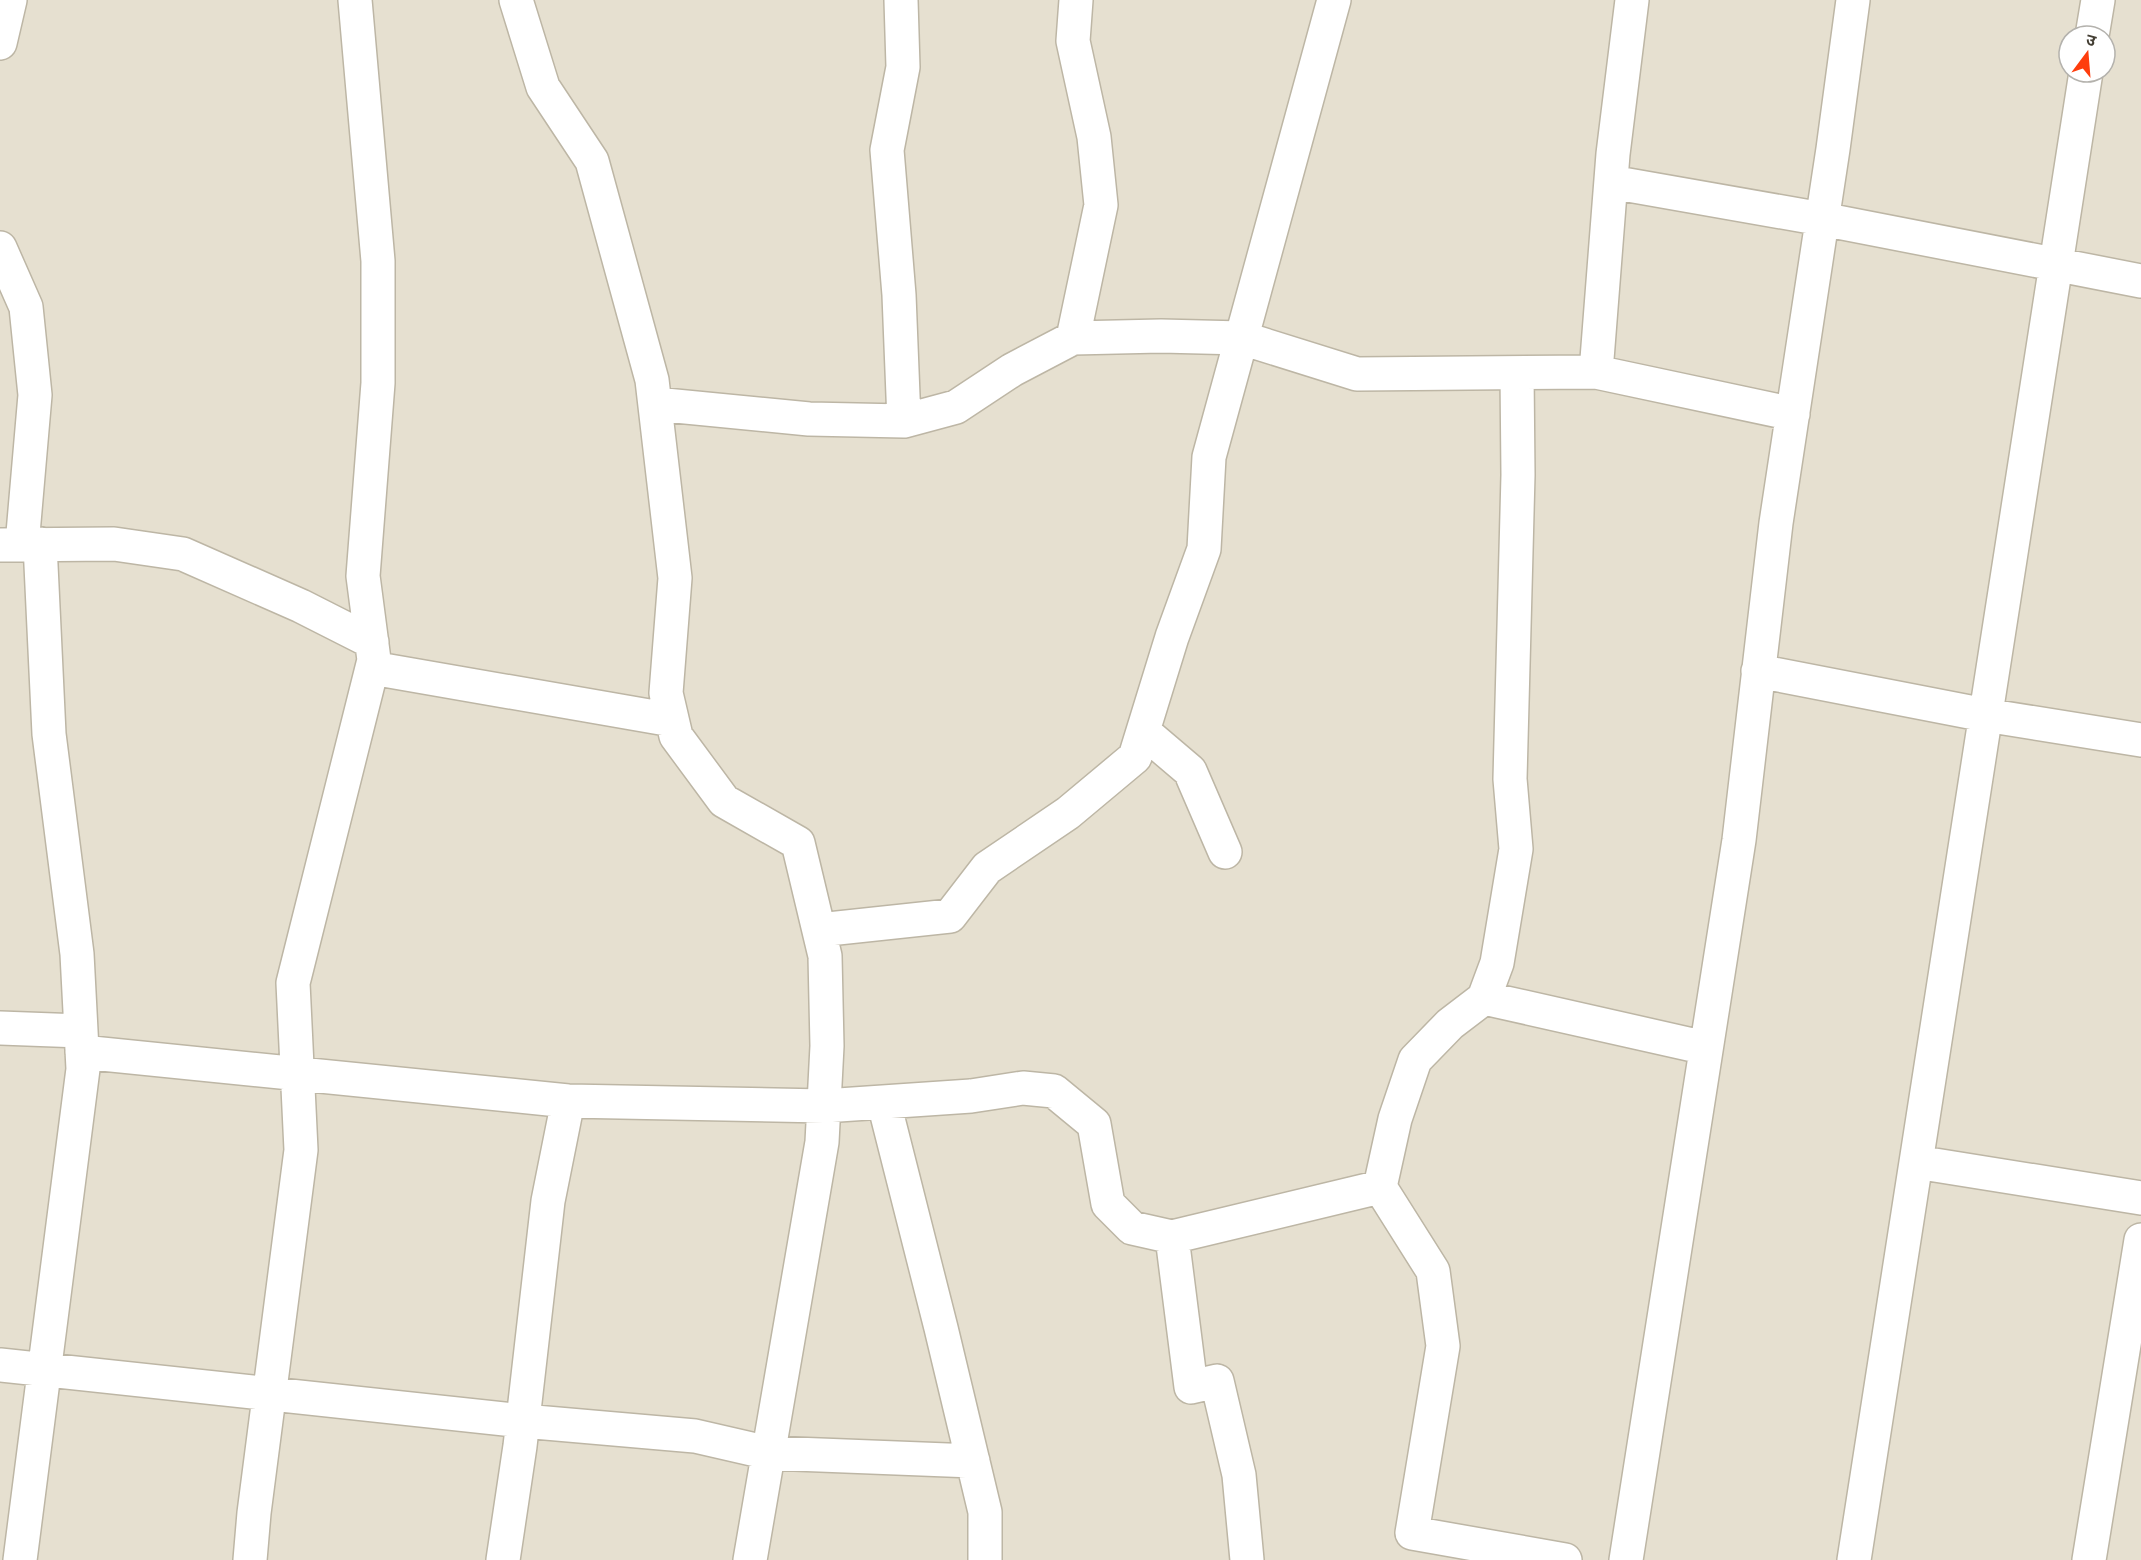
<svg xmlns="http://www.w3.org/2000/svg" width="2141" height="1560" viewBox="0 0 2141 1560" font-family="'DM Sans','Noto Sans Devanagari',sans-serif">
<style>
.residential{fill:#e6e0d0;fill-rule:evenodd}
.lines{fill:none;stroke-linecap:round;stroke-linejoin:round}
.minor-casing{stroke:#bdb6a5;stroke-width:36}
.minor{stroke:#fff;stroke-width:33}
</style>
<rect width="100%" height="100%" fill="#f2eee2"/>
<path class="residential" d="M0 0H2141V1560H0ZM2069 36H2105V72H2069Z"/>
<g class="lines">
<defs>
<path id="minor" d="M516 0 543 87 592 161 652 380 675 578 666 693 676 736 724 801 798 843 825 956 827 1046 822 1142 750 1560
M901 0 903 67 887 150 899 295 904 421
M2092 36 2098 0
M0 43 10 0
M1611 182 1822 219 2141 281
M0 248 26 307 35 395 22 545
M1073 338 1101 205 1094 137 1073 41 1076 0
M1596 372 1613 154 1632 0
M1517 373 1518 475 1510 779 1516 849 1497 963 1484 998 1450 1024 1415 1060 1395 1119 1380 1187 1433 1271 1443 1346 1412 1533 1565 1560
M655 404 809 419 904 421 956 407 1012 370 1073 338 1161 336 1242 338 1357 374 1596 372 1793 414
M0 545 114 544 183 554 301 606 372 642
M372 668 672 720
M1758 671 1985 715 2141 740
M1143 731 1190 771 1225 852
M819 930 950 916 987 868 1068 813 1135 757 1172 637 1204 549 1209 457 1334 0
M1484 998 1706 1048
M0 1028 81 1031
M82 1052 568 1101 824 1106 971 1096 1023 1088 1054 1091 1094 1124 1108 1204 1132 1228 1172 1237 1380 1187
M884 1103 941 1328 985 1512V1560
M1916 1162 2141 1198
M1172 1237 1191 1387 1217 1381 1239 1475 1247 1560
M0 1365 523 1421 695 1436 769 1453 973 1461
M20 1560 83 1069 77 954 49 734 40 544
M250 1560 254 1513 301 1150 293 983 374 660 363 576 378 383V261L355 0
M503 1560 520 1446 548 1201 568 1101
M1626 1560 1739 840 1776 523 1833 149 1853 0
M1854 1560 2086 72
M2089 1560 2141 1240"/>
</defs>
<use href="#minor" class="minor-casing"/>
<use href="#minor" class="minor"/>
</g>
<g transform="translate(2087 54) rotate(16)"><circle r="28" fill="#ffffff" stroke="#b4b2ad" stroke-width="1.5"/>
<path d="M0-4.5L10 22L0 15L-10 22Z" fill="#fe3d0d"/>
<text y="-9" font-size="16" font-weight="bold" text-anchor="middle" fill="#433e33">उ</text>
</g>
</svg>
